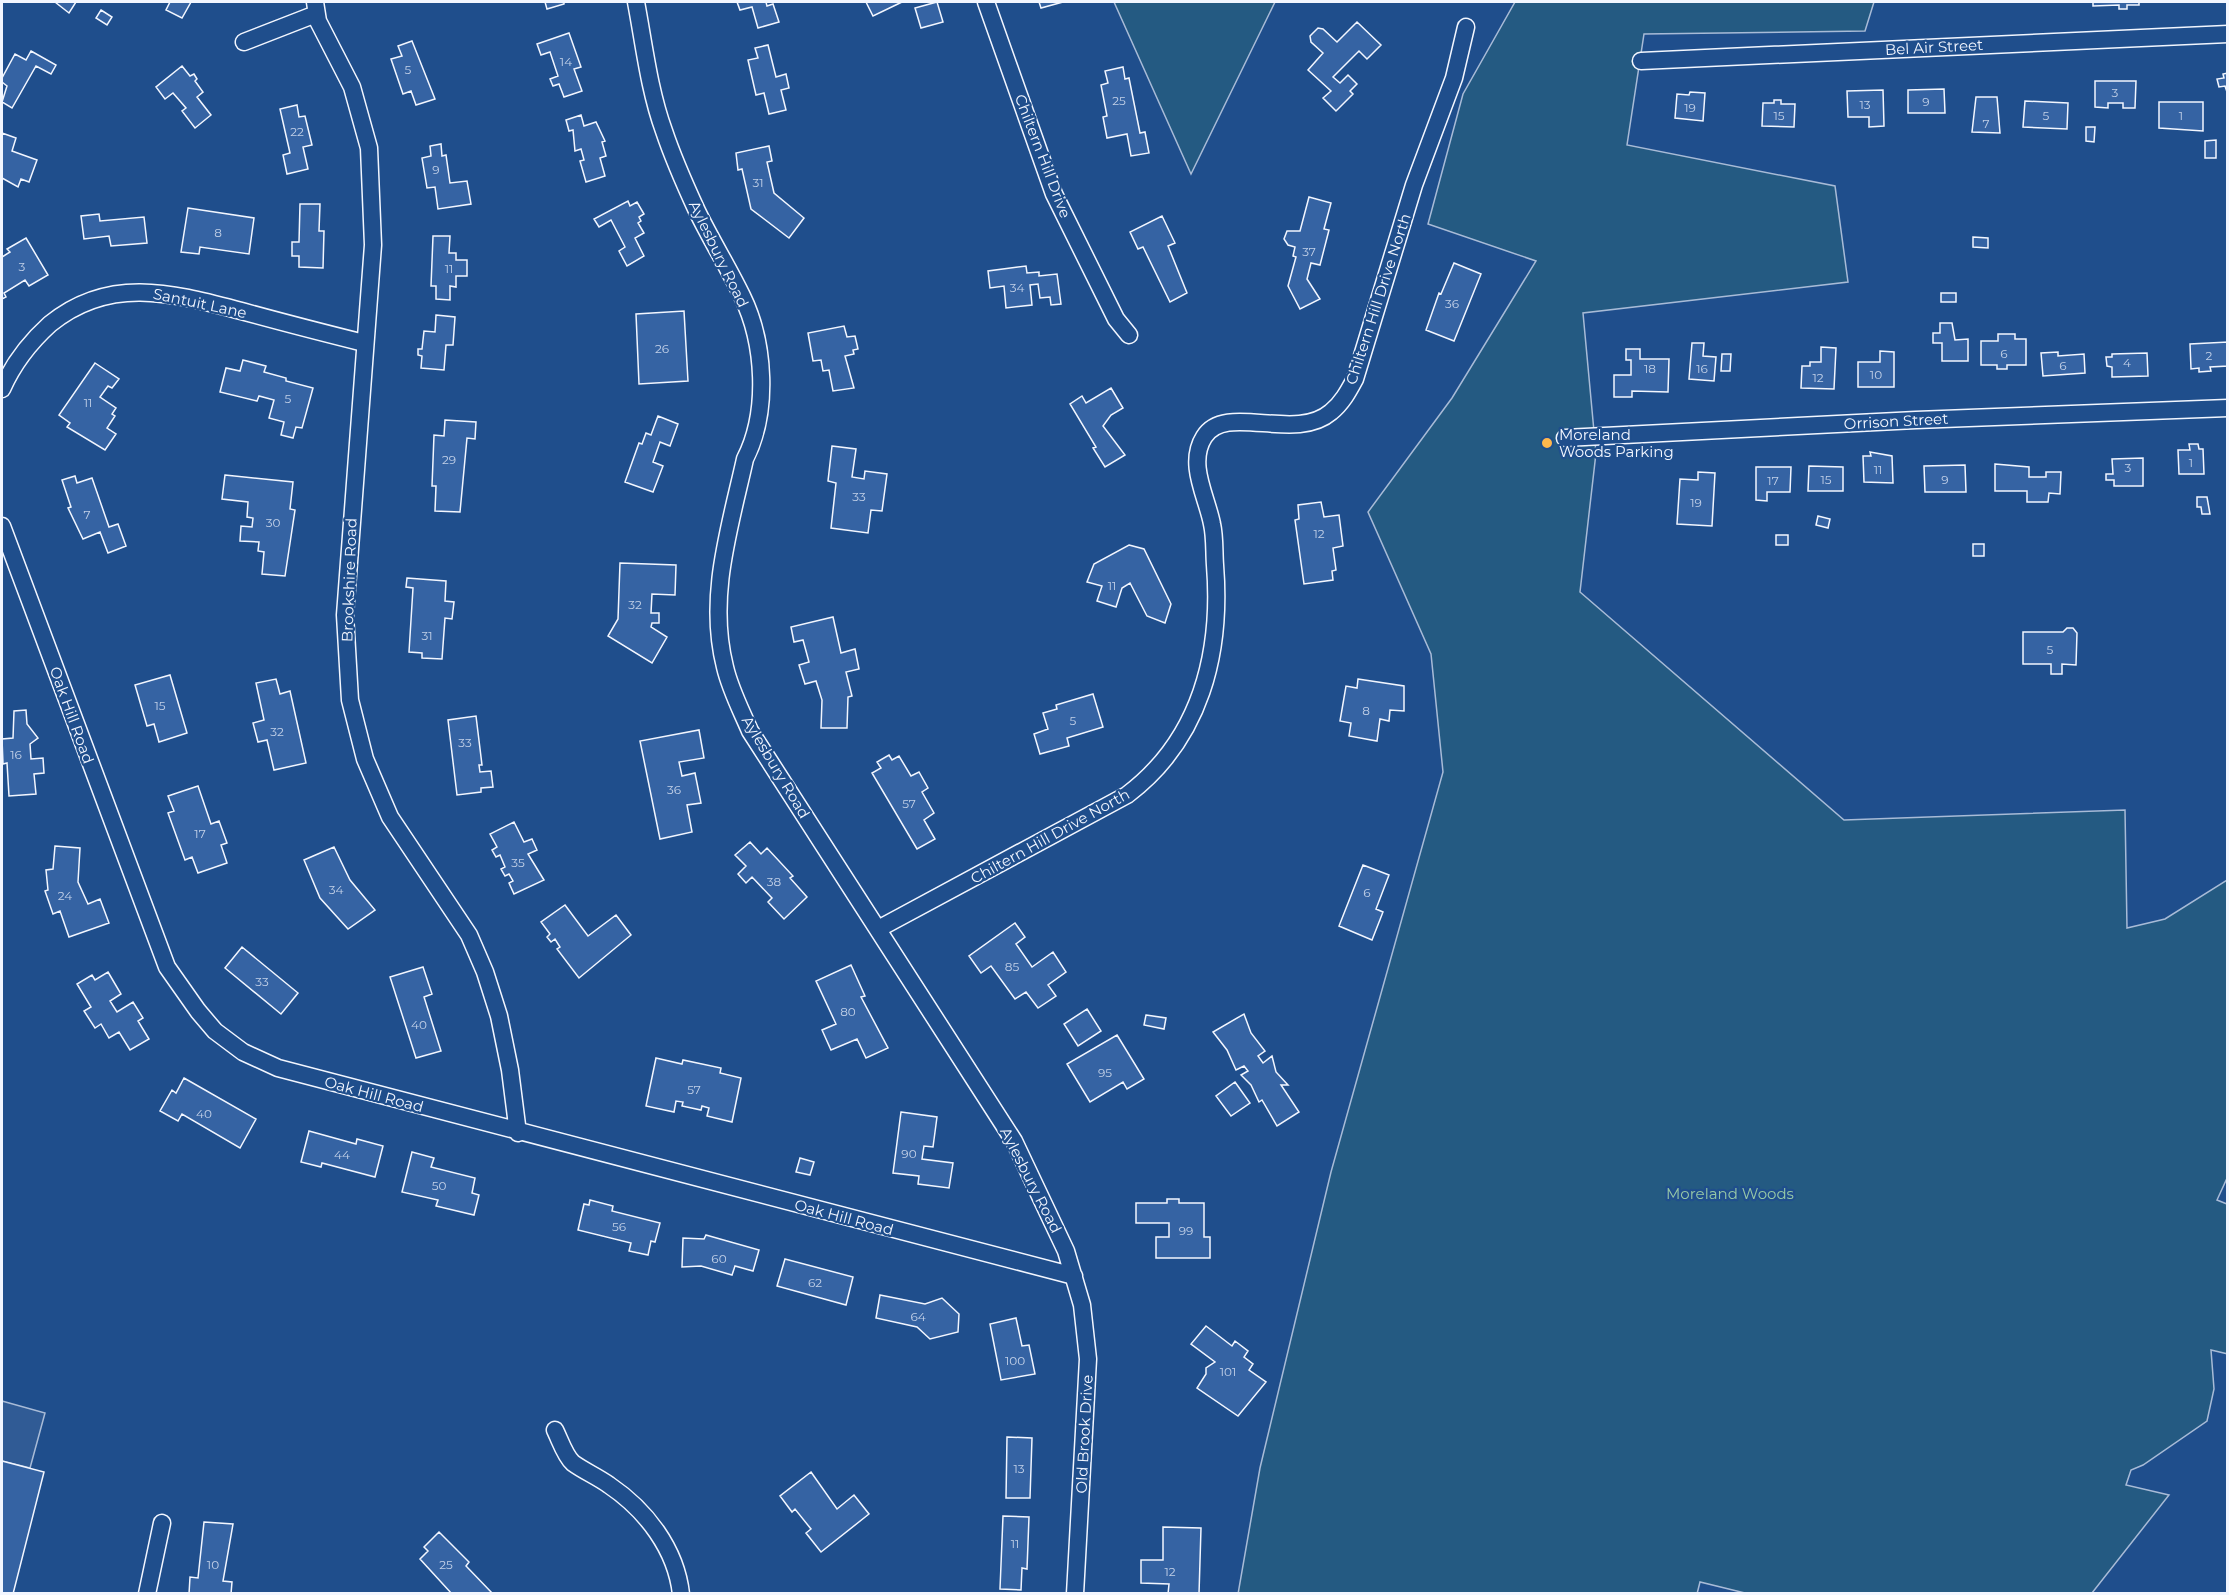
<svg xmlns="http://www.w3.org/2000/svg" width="2229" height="1595" viewBox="0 0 2229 1595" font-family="Montserrat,sans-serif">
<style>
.green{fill:#245a82;stroke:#a8bbd7;stroke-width:1.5}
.parking{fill:#305b95;stroke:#a8bbd7;stroke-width:1.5}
.building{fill:#3563a3;stroke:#f2f6ff;stroke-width:1.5}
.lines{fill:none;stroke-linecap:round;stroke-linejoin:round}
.street-casing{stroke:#f2f6ff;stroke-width:19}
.street{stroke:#1f4e8c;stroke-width:16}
.poi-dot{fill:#ffb74d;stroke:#1f4e8c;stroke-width:2}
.labels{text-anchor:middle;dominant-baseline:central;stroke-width:4.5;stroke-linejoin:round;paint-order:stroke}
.number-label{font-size:12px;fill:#c3d1e8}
.street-label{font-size:15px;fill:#f2f6ff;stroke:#1f4e8c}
.poi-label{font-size:15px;fill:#f2f6ff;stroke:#1f4e8c;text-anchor:start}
.park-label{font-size:15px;fill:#97c8a6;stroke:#1f4e8c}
</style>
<rect width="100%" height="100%" fill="#1f4e8c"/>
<path class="green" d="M1114 2H1275L1191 174Z
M1515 2H1874L1865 31 1644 34 1627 145 1835 186 1848 282 1583 313 1596 453 1580 592 1844 820 2125 810 2127 928 2165 919 2227 880 2228 1176 2217 1200 2227 1204 2228 1354 2211 1350 2214 1389 2207 1421 2143 1465 2131 1470 2126 1485 2169 1495 2092 1593 1749 1594 1700 1582 1697 1594H1238L1260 1468 1331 1172 1443 772 1431 654 1368 512 1452 398 1536 261 1428 224 1463 94Z"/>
<path class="parking" d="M2 1401 45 1413 30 1468 2 1461Z"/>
<path class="building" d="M55 2H76L69 13Z
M170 2H191L182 18 166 10Z
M545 2H564V4L547 9Z
M737 2H766L767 6 773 4 779 22 758 28 752 7 740 10Z
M866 2H902L873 16Z
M937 2 943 22 921 28 915 8Z
M1039 2H1063L1041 8Z
M2093 2H2139V5H2127V9H2119V5L2093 6Z
M101 10 112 17 107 25 96 18Z
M1357 22 1381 45 1367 59 1359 51 1333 77 1340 83 1348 75 1357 84 1350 91 1353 94 1336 111 1323 98 1331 91 1308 70 1323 53 1311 42 1310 36 1318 28 1323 29 1337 42Z
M569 33 581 67 574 69 582 91 564 97 559 84 553 86 550 79 558 76 550 52 541 55 537 44Z
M412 41 435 99 416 105 411 91 403 94 391 59 402 56 398 46Z
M768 45 776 77 786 74 789 88 781 90 786 110 769 114 764 93 756 95 748 60 758 58 755 48Z
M31 51 56 65 51 74 36 66 12 108 2 102 7 86 2 82V78L15 54 26 60Z
M182 66 190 76 194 74 197 79 195 81 203 92 197 97 211 115 195 128 182 111 186 108 173 93 165 99 156 87Z
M1123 67 1125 79 1129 78 1140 133 1145 132 1149 153 1131 156 1127 134 1107 138 1103 117 1107 116 1101 85 1108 83 1105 71Z
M2228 73V95L2225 86 2219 87 2217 79 2224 78 2223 74Z
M2095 81H2136L2135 108H2123V103H2108V108L2095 107Z
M1944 89 1945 113H1908V90Z
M1883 90 1884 126 1869 127V117H1848L1847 91Z
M1690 92 1705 93 1703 121 1675 118 1677 94 1689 95Z
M1976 97H1997L2000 133 1972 132Z
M1774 100H1781V104H1795L1794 127 1762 126 1763 103H1774Z
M2025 101 2068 103 2067 129 2023 127Z
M2159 102H2203V131L2159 128Z
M297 105 299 117 305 116 312 145 303 147 308 169 287 174 283 155 290 153 280 109Z
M581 115 584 126 596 122 605 141 602 142 606 156 600 158 605 176 586 182 580 161 584 160 581 149 575 151 573 130 569 131 566 120Z
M2086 127H2095L2094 142 2086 141Z
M2 133 16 138 12 151 37 160 29 182 21 179 18 187 2 178Z
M2216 140V158H2205V141Z
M441 144 442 156 446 155 450 183 467 181 471 204 438 209 435 187 427 188 422 158 431 156 430 146Z
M769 146 772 161 767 162 774 193 804 218 789 238 751 209 742 169 738 170 736 153Z
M1309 197 1331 203 1324 229 1329 230 1320 265 1311 263 1307 279 1320 299 1300 309 1288 286 1296 257 1293 256 1295 247 1288 245 1284 239 1287 231H1300Z
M628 201 630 206 637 202 644 214 639 217 641 221 638 223 644 233 635 238 644 256 627 266 619 251 625 247 611 220 599 227 594 219Z
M300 204H320L319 231H324L323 268 299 267V256H292V242H299Z
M188 208 254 218 249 254 200 247 199 254 181 252Z
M99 214 100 221 144 217 147 243 111 246 109 236 84 239 81 216Z
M1162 216 1175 243 1168 246 1187 293 1170 302 1143 247 1138 249 1130 232Z
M433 236H450L449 253H456V260H467V276H456V287L450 286V300L436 299V286H431Z
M1973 237 1988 238V248L1973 247Z
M26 238 48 275 29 286 25 280 4 293 6 297 2 299V257L10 252 7 249Z
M1454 263 1481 274 1454 341 1426 330 1439 293 1441 294Z
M1026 266 1027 273 1039 272V276L1057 274 1061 304 1051 305 1050 297 1040 298 1038 284 1030 285 1032 305 1006 308 1004 286 990 288 988 271Z
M1941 293H1956V302H1941Z
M684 311 688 381 639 384 636 314Z
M436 315 455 317 453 345H446L444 370 421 368 422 356 418 355V349H422L424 331 435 332Z
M1940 323H1952L1955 340 1968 339V361H1942V343H1933V333H1940Z
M844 326 847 337 855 336 858 349 853 350 854 354 845 356 854 388 833 391 829 370 823 371 821 360 813 361 808 333Z
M1998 334H2015V339H2026V365H2007V369H1997V365H1981V341H1998Z
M2228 342V366L2210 367 2211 371 2199 372V368L2191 369 2190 344Z
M1692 343H1704L1703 356 1716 357 1714 381 1689 379Z
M1821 347 1836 348 1834 389 1801 388 1802 366H1810V362H1821Z
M1626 349H1640V359H1669L1668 392 1632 391V397H1614V375H1631V360H1626Z
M1880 351 1894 352V387H1858V362H1880Z
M2058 352V356L2084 354 2085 373 2043 376 2041 353Z
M2147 353 2148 376 2112 377V367L2107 366 2106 357H2112V354Z
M1722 354H1731L1730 371H1721Z
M243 360 266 366 264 372 286 378V381L313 388 302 428 296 427 293 438 281 435 284 422 269 418 274 400 259 396 257 401 220 392 226 368 240 371Z
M95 363 119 379 112 388 108 386 100 397 116 408 112 414 115 416 107 428 116 434 105 450 67 427 70 423 59 415Z
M1111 388 1123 408 1111 415 1103 426 1125 455 1105 467 1093 448 1096 447 1070 404 1082 396 1086 403Z
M658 416 678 424 670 446 660 442 653 462 663 466 653 492 625 482 639 443 642 444 646 433 651 435Z
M445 420 476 422 475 439 467 438 460 512 435 511 436 486H432L434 435 444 436Z
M2189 444H2198L2199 449H2203L2204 474H2179L2178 450H2190Z
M832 446 856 449 852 477 864 479 865 471 887 474 882 511 871 510 868 533 831 528 836 483 828 481Z
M1870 452 1892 456 1893 483 1864 482 1863 456H1871Z
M2143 458V486H2114V480H2106V474H2113L2112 459Z
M1995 464 2029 467V477H2046V472H2061L2060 494 2049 493 2048 502H2027V491H1995Z
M1965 465 1966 492H1925L1924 466Z
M1809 466 1843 467V491H1808Z
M1756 467H1791L1790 492H1767V501L1756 500Z
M1698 472 1715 473 1712 526 1677 524 1680 479 1698 480Z
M225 475 293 482 290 509 295 510 285 576 262 574 264 552 258 551 259 542 240 541 241 526 252 527 253 518 247 517 248 502 222 499Z
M75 476 77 483 92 478 109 527 118 524 126 546 108 553 100 532 83 539 68 508 71 507 62 480Z
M2197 497H2207L2210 514H2202L2201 507H2197Z
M1321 502 1324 517 1339 515 1343 546 1333 548 1336 570 1332 571 1333 580 1304 584 1295 520 1299 519 1298 505Z
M1818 516 1830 519 1828 528 1816 525Z
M1776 535H1788V545H1776Z
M1973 544H1984V556H1973Z
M1129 545 1144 549 1171 604 1165 623 1147 616 1130 583 1122 588 1116 607 1097 601 1102 586 1087 582 1094 564Z
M620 563 676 565 675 595 652 594 651 613H659V623H652L651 627 667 637 652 663 608 636 618 619Z
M407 578 446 581 445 601 454 602 452 619 445 618 442 659 422 658V653L409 652 413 588 406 587Z
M833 617 841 653 855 649 859 669 846 672 852 696 848 697 847 728H821L822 700 816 681 805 684 799 665 809 662 803 640 794 642 791 627Z
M2067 628H2073L2077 633 2076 665 2062 664V674H2051V664H2023V632H2063Z
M170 675 187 733 159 742 154 724 147 726 135 685Z
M276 679 280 694 290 691 306 763 274 770 267 740 258 742 253 723 264 720 256 683Z
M1358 679 1404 686V711L1390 710 1389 721 1380 719 1377 741 1349 736 1351 723 1340 721 1346 686 1357 688Z
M1093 694 1103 727 1067 738 1069 746 1040 754 1034 734 1048 729 1043 713 1057 709 1056 705Z
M26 710 27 724 38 738 30 744 31 759 43 758 44 773 34 774 36 794 9 796 7 763 3 764 2 739 13 738 14 711Z
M476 716 482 765H479L480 772 491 771 493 787 481 788V792L457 795 448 720Z
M699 730 704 758 679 762 682 776 695 773 701 803 687 805 692 832 660 839 640 741Z
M889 755 892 760 899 756 911 776 919 772 928 788 922 792 934 813 924 820 935 839 917 849 872 773 881 768 877 762Z
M198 786 211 824 219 821 227 843 221 845 227 863 198 873 192 857 185 860 168 813 174 811 168 796Z
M514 822 524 842 532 839 537 850 528 854 544 880 514 894 509 883 513 881 509 874 505 876 501 869 505 867 500 855 496 857 492 850 497 847 490 834Z
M750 842 761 854 767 848 793 876 790 878 807 897 784 919 768 902 772 898 752 877 746 883 738 874 746 866 735 855Z
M55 846 80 848 78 882 88 904 100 899 109 923 69 937 60 911 53 914 45 891 48 890 46 870 53 869Z
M334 847 350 880 375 910 348 929 320 898 304 860Z
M1363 865 1389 875 1376 909 1383 912 1372 940 1339 926Z
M565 905 588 936 616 915 631 935 579 978 557 949 560 947 555 939 551 942 547 937 550 934 541 922Z
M1015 923 1025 937 1016 944 1032 967 1053 952 1066 972 1048 985 1056 996 1038 1008 1026 992 1015 999 991 966 981 973 969 956Z
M242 947 298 993 281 1014 225 968Z
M851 965 865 996 861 997 888 1048 866 1058 857 1039 831 1050 822 1030 836 1024 816 981Z
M423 967 432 994 424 997 441 1051 416 1058 390 977Z
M108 972 121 994 110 1001 117 1012 133 1002 143 1018 138 1021 149 1039 130 1050 119 1032 109 1038 101 1024 95 1028 84 1011 91 1007 77 984 92 975 95 980Z
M1087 1009 1101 1031 1078 1046 1064 1024Z
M1244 1014 1251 1033 1265 1051 1258 1056 1263 1063 1272 1056 1276 1072 1288 1085H1281L1299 1112 1277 1126 1262 1100 1259 1102 1251 1085 1241 1075 1248 1071 1244 1066 1236 1070 1227 1050 1213 1032Z
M1146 1015 1166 1018 1164 1029 1144 1025Z
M1117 1035 1144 1079 1127 1089 1123 1082 1090 1102 1067 1064Z
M656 1058 682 1064 683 1060 721 1068 720 1073 741 1078 732 1122 707 1116 709 1108 702 1106 701 1110 682 1106 683 1102 676 1101 674 1112 646 1106Z
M184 1078 256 1119 240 1148 182 1114 178 1121 160 1111 172 1090 176 1093Z
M1235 1082 1250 1103 1231 1116 1216 1096Z
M901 1112 937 1117 933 1147 924 1146 922 1159 953 1163 949 1188 918 1184 919 1176 893 1173Z
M309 1131 356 1144 357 1139 383 1146 375 1177 322 1163 321 1167 301 1162Z
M412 1152 434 1158 431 1167 475 1178 472 1193 479 1195 474 1215 436 1206 438 1200 402 1192Z
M800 1158 814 1162 810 1175 796 1172Z
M1167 1199H1179V1203H1204V1237H1210V1258H1156V1237H1169V1223H1136V1203H1167Z
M590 1200 613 1206 612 1211 660 1223 655 1242 651 1241 648 1255 629 1251 631 1243 578 1230 584 1204 589 1205Z
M706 1235 759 1250 753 1271 735 1266 732 1275 701 1266 682 1267 683 1238 704 1239Z
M785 1259 853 1277 846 1305 777 1286Z
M880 1295 925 1304 942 1298 959 1314 958 1332 930 1339 917 1327 876 1318Z
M1016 1318 1022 1346 1029 1345 1035 1374 1001 1380 990 1324Z
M1206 1326 1232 1346 1235 1341 1248 1351 1244 1357 1253 1364 1249 1370 1266 1382 1238 1416 1197 1388 1206 1374V1368L1215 1362 1191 1344Z
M1007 1437 1032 1438 1030 1498H1006Z
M2 1461 44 1472 13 1594H2Z
M811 1472 837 1509 854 1495 869 1514 821 1552 806 1533 811 1529 795 1509 792 1512 780 1496Z
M1003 1516 1029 1517 1027 1569 1022 1568 1021 1590 1000 1589Z
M204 1522 233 1524 223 1581 232 1582 231 1594H189L190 1577 198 1578Z
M1163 1527 1201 1528 1199 1594H1168L1169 1584 1141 1583V1560H1163Z
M439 1532 469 1562 466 1566 493 1594H452L420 1559 428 1551 424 1547Z"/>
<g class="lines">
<defs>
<path id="street" d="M315 2 318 21 352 87 369 148 373 245 345 615 350 700 365 759 390 817 469 935 485 972 499 1016 510 1070 518 1133
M636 2C644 44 649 90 664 131 673 158 685 185 697 211 711 240 728 267 742 296 765 343 769 412 745 459 730 527 707 597 725 667 730 689 741 710 750 731L1014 1141 1066 1251 1082 1305 1088 1359 1075 1594
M986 2 1054 194 1116 319 1129 335
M244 42 316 14
M1641 61 2228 34
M2 389C13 364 29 343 50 324 111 274 176 294 245 312 285 323 324 333 364 343
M1565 438 1916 420 2228 408
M2 526 167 967 198 1011 215 1031 243 1052 278 1068 1074 1276
M878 929 1127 795C1201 739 1222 653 1215 565 1214 552 1215 537 1212 524 1207 497 1187 464 1204 437 1225 402 1295 443 1331 412 1342 403 1348 392 1355 379L1414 185 1454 78 1466 27
M555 1430C560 1440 565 1456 573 1463 584 1471 598 1477 609 1485 646 1510 676 1549 681 1594
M147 1594 162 1523"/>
</defs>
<use href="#street" class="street-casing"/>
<use href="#street" class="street"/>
</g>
<circle class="poi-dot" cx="1547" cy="443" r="6"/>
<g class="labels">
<g class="number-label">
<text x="566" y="61">14</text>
<text x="408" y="69">5</text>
<text x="2115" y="92">3</text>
<text x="1119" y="100">25</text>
<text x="1926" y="101">9</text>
<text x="1865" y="104">13</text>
<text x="1690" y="107">19</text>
<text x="1779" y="115">15</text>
<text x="2046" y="115">5</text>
<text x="2181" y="115">1</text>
<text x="1986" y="123">7</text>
<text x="297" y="131">22</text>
<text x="436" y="169">9</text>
<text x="758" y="182">31</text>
<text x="218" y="232">8</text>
<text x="1309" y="251">37</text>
<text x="22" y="266">3</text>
<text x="449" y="268">11</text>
<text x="1017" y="287">34</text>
<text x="1452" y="303">36</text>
<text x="662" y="348">26</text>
<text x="2004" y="353">6</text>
<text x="2209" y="355">2</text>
<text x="2127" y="362">4</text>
<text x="2063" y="365">6</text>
<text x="1650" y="368">18</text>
<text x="1702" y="368">16</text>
<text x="1876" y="374">10</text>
<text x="1818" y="377">12</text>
<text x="288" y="398">5</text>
<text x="88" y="402">11</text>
<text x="449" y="459">29</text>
<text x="2191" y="462">1</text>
<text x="2128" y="467">3</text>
<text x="1878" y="469">11</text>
<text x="1826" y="479">15</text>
<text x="1945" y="479">9</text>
<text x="1773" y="480">17</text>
<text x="859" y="496">33</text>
<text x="1696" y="502">19</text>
<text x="87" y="514">7</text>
<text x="273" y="522">30</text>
<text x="1319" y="533">12</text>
<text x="1112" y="585">11</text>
<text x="635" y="604">32</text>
<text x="427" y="635">31</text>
<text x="2050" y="649">5</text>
<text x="160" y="705">15</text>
<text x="1366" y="710">8</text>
<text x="1073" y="720">5</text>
<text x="277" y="731">32</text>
<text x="465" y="742">33</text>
<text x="16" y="754">16</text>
<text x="674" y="789">36</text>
<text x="909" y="803">57</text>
<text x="200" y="833">17</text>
<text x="518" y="862">35</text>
<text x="774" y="881">38</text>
<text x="336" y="889">34</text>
<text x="1367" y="892">6</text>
<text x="65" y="895">24</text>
<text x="1012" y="966">85</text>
<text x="262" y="981">33</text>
<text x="848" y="1011">80</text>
<text x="419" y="1024">40</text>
<text x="1105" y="1072">95</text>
<text x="694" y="1089">57</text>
<text x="204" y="1113">40</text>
<text x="909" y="1153">90</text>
<text x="342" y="1154">44</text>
<text x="439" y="1185">50</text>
<text x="619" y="1226">56</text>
<text x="1186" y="1230">99</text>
<text x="719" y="1258">60</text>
<text x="815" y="1282">62</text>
<text x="918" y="1316">64</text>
<text x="1015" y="1360">100</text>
<text x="1228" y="1371">101</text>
<text x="1019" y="1468">13</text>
<text x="1015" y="1543">11</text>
<text x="213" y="1564">10</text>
<text x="446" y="1564">25</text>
<text x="1170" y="1571">12</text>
</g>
<g class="street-label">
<text transform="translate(1934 47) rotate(-3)">Bel Air Street</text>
<text transform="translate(1043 156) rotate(69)">Chiltern Hill Drive</text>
<text transform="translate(719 254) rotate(64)">Aylesbury Road</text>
<text transform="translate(1378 299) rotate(-72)">Chiltern Hill Drive North</text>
<text transform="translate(200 303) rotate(12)">Santuit Lane</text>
<text transform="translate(1896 421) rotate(-3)">Orrison Street</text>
<text transform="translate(349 580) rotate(-88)">Brookshire Road</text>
<text transform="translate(72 715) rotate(70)">Oak Hill Road</text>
<text transform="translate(776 767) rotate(59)">Aylesbury Road</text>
<text transform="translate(1050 836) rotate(-29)">Chiltern Hill Drive North</text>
<text transform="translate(374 1094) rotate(15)">Oak Hill Road</text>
<text transform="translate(1031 1180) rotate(63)">Aylesbury Road</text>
<text transform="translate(844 1217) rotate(15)">Oak Hill Road</text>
<text transform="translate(1084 1434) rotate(-87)">Old Brook Drive</text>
</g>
<g class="poi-label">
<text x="1559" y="434">Moreland<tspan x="1559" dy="17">Woods Parking</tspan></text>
</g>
<g class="park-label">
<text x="1730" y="1193">Moreland Woods</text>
</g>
</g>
<rect width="2229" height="1595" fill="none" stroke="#f2f6ff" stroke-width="6"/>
</svg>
